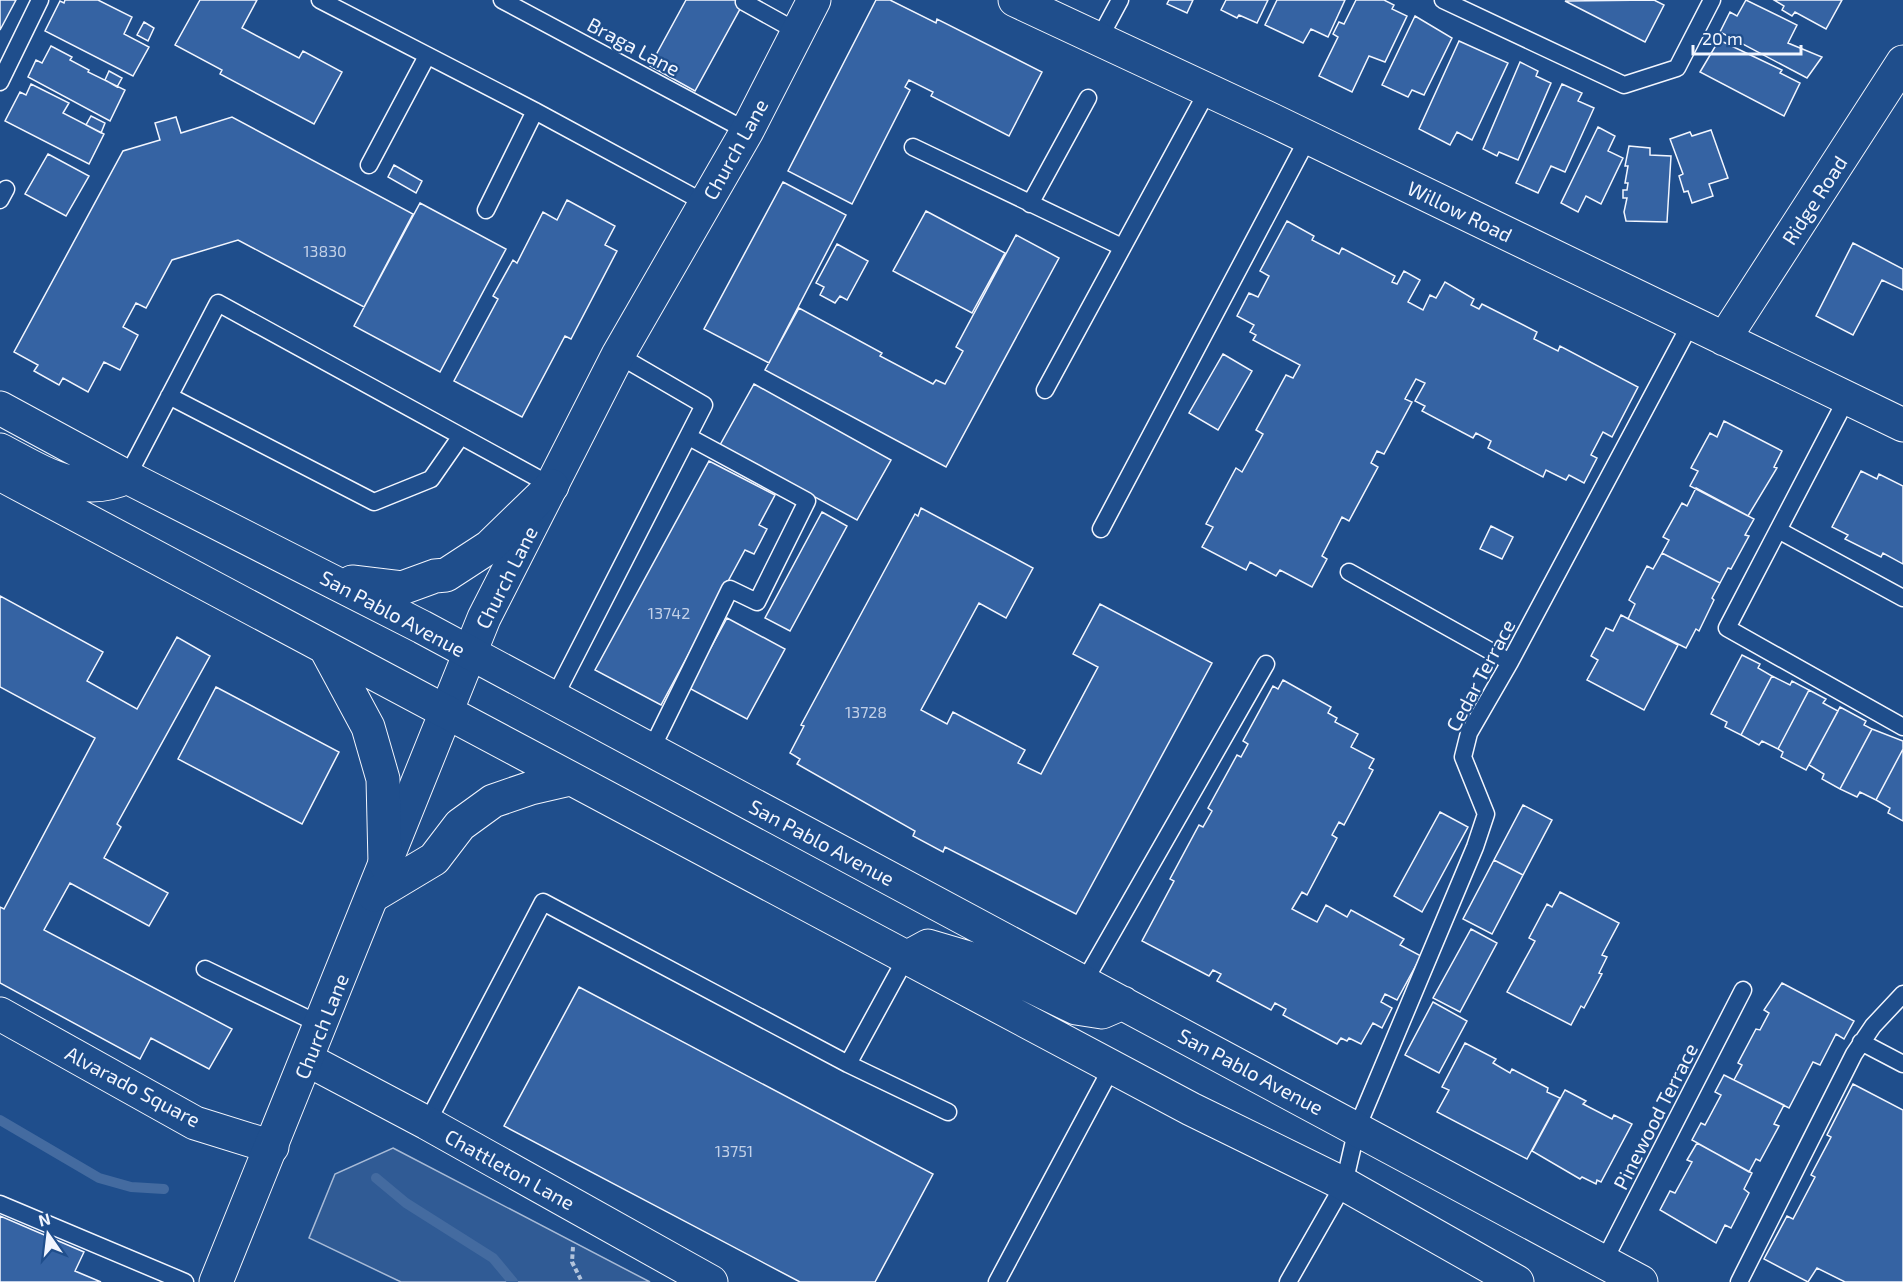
<svg xmlns="http://www.w3.org/2000/svg" width="1903" height="1282" viewBox="0 0 1903 1282" font-family="'Exo 2',sans-serif">
<style>
.built{fill:#305b95;stroke:#a8bbd7;stroke-width:1.5}
.lines{fill:none;stroke-linecap:round;stroke-linejoin:round}
.stream{stroke:#446ba0;stroke-width:10}
.building{fill:#3563a3;stroke:#f2f6ff;stroke-width:1.5}
.lane-casing{stroke:#f2f6ff;stroke-width:19}
.street-casing{stroke:#f2f6ff;stroke-width:35}
.secondary-casing{stroke:#f2f6ff;stroke-width:35}
.primary-casing{stroke:#f2f6ff;stroke-width:35}
.path{stroke:#b3c4dc;stroke-width:4;stroke-dasharray:4.5 3;stroke-linecap:butt}
.lane{stroke:#1f4e8c;stroke-width:16}
.street{stroke:#1f4e8c;stroke-width:33}
.secondary{stroke:#1f4e8c;stroke-width:33}
.primary{stroke:#1f4e8c;stroke-width:33}
.labels{text-anchor:middle;dominant-baseline:central;stroke-width:4.5;stroke-linejoin:round;paint-order:stroke}
.number-label{font-size:16px;fill:#c3d1e8}
.street-label{font-size:20px;fill:#f2f6ff;stroke:#1f4e8c}
</style>
<rect width="100%" height="100%" fill="#1f4e8c"/>
<path class="built" d="M393 1148 650 1282H401L309 1238 335 1174Z"/>
<g class="lines">
<path class="stream" d="M0 1120 99 1178 131 1187 164 1189
M376 1178 406 1203 493 1258 513 1282"/>
</g>
<path class="building" d="M0 0H16L0 30Z
M65 0H98L132 17 124 34 149 47 133 76 45 31 60 1 64 3Z
M200 0H257L242 28 299 58 303 51 342 72 314 124 220 74 222 70 175 45Z
M686 0H745L695 91 650 66Z
M876 0H890L936 23 937 19 1042 72 1009 136 931 96 933 92 909 80 905 87 910 90 852 204 788 171Z
M1169 0H1193L1187 13 1167 4Z
M1226 0H1268L1257 23 1239 15 1237 18 1221 10Z
M1277 0H1345L1328 37 1311 29 1303 43 1265 25Z
M1356 0H1384L1394 5 1392 9 1407 16 1385 62 1369 56 1352 92 1319 76 1338 37 1333 34 1339 22 1344 24Z
M1654 0 1664 5 1645 42 1565 1Z
M1746 0 1797 25 1788 43 1822 57 1807 78 1720 32 1730 12 1737 16Z
M1774 0H1842L1826 29 1795 12 1792 16 1782 10 1784 6Z
M1415 16 1452 38 1424 95 1412 90 1408 97 1382 85Z
M144 22 154 28 148 41 137 35Z
M1719 40 1782 70 1780 73 1800 83 1784 116 1700 72Z
M1459 41 1508 63 1472 140 1457 132 1450 145 1419 129Z
M51 46 72 57 70 60 89 70 88 72 125 90 110 121 28 77 36 60 42 63Z
M1520 62 1538 71 1536 76 1551 83 1518 160 1499 152 1497 156 1483 149Z
M109 71 122 78 117 87 105 80Z
M31 84 69 103 63 113 104 134 89 164 5 121 20 92 26 95Z
M1562 84 1582 93 1578 101 1594 108 1565 172 1551 166 1538 193 1516 183Z
M91 116 105 123 101 133 86 125Z
M176 117 181 133 232 117 413 214 364 307 238 240 172 260 146 308 136 303 123 327 138 335 120 370 104 362 88 392 63 378 59 385 34 371 38 365 14 352 123 151 160 140 155 123Z
M1598 127 1615 136 1608 151 1623 158 1601 204 1586 196 1578 212 1561 203Z
M1711 130 1728 178 1709 184 1713 196 1692 203 1688 191 1684 192 1679 176 1683 174 1670 139 1690 132 1692 136Z
M1629 146 1650 148V155L1671 156 1667 222 1626 221 1624 212 1627 198H1623V190H1627L1628 183H1625L1628 166H1625Z
M48 154 89 176 66 216 25 194Z
M394 165 422 181 416 193 388 177Z
M783 182 846 215 769 363 704 329Z
M567 200 615 226 605 245 617 251 571 339 565 336 522 417 454 381 498 299 493 296 513 260 517 263 543 212 557 220Z
M420 203 506 249 440 372 354 326Z
M926 211 1005 253 972 313 893 271Z
M1287 221 1314 236 1312 240 1339 254 1342 248 1395 276 1392 282 1397 284 1404 271 1420 280 1408 302 1423 310 1430 295 1436 298 1445 282 1474 299 1471 305 1479 309 1482 304 1537 332 1534 339 1558 351 1560 346 1638 387 1612 437 1603 432 1591 455 1597 458 1584 483 1569 475 1566 480 1546 470 1543 477 1488 448 1491 441 1476 433 1473 438 1422 411 1425 406 1415 401 1425 383 1416 379 1405 399 1412 402 1384 454 1377 451 1371 463 1378 467 1349 521 1342 517 1322 556 1327 559 1312 587 1280 570 1276 576 1250 562 1246 570 1202 547 1213 527 1206 524 1236 468 1242 472 1263 434 1256 430 1286 375 1293 378 1300 365 1253 340 1256 335 1250 332 1254 325 1237 316 1249 293 1258 297 1269 276 1260 271Z
M1016 235 1059 258 946 467 765 370 799 308 882 353 880 356 933 384 936 380 945 384 963 351 956 347Z
M1853 243 1903 269V290L1882 280 1853 335 1816 316Z
M837 244 868 261 847 300 840 296 835 303 820 295 824 287 816 283Z
M1223 354 1252 371 1218 430 1189 413Z
M754 384 891 460 857 520 720 445Z
M1724 421 1782 451 1774 467 1777 468 1748 516 1690 486 1698 471 1691 468 1710 433 1717 437Z
M709 461 775 495 759 525 767 529 754 554 745 550 661 705 595 670Z
M1861 471 1877 479 1879 474 1903 486V564L1883 553 1881 557 1845 539 1848 535 1832 527Z
M1696 488 1754 519 1745 535 1749 536 1731 569 1728 568 1720 583 1662 553 1669 540 1663 537 1682 503 1687 506Z
M921 508 1033 568 1006 618 979 603 921 710 947 724 953 712 1025 750 1018 763 1041 774 1098 667 1073 654 1100 604 1212 663 1076 914 945 847 943 852 913 836 915 831 797 764 800 759 790 753 804 726 801 725 915 514 918 516Z
M822 512 847 526 790 631 765 618Z
M1491 526 1513 537 1502 559 1480 549Z
M1662 553 1720 583 1712 598 1714 600 1699 631 1696 629 1686 648 1628 619 1635 604 1629 600 1647 566 1653 569Z
M0 596 103 652 87 681 137 709 177 637 210 656 117 824 121 827 104 858 168 893 149 926 70 883 44 930 232 1029 209 1069 151 1038 140 1059 0 983V907L4 909 95 738 0 687Z
M1621 615 1678 645 1644 710 1587 680 1598 660 1591 656 1606 628 1613 631Z
M727 618 785 649 747 719 689 688Z
M1742 655 1760 664 1758 668 1772 676 1741 735 1725 727 1727 722 1711 714Z
M1772 676 1790 685 1792 681 1809 690 1778 749 1762 741 1759 745 1741 735Z
M1283 680 1331 707 1328 713 1337 718 1335 722 1358 734 1351 747 1374 759 1369 768 1373 770 1344 825 1339 822 1332 835 1337 838 1307 895 1302 892 1292 909 1317 922 1326 905 1347 917 1351 910 1404 939 1400 945 1421 956 1397 1000 1385 994 1381 1002 1392 1008 1382 1028 1373 1023 1361 1044 1349 1038 1347 1041 1341 1038 1337 1044 1283 1015 1286 1009 1275 1003 1271 1010 1217 981 1221 974 1213 970 1209 976 1142 941 1174 881 1170 879 1199 825 1203 827 1212 811 1208 808 1237 755 1241 757 1248 744 1243 741 1273 686 1278 689Z
M216 687 339 752 302 824 178 759Z
M1809 690 1826 699 1823 703 1838 711 1806 770 1781 757 1783 752 1778 749Z
M1840 707 1866 721 1864 725 1872 729 1840 789 1822 779 1824 774 1809 765Z
M1872 729 1903 741V749L1876 800 1860 792 1857 797 1840 789Z
M1903 749V821L1888 813 1890 808 1876 800Z
M1523 805 1552 820 1523 875 1494 860Z
M1440 812 1468 827 1422 912 1394 896Z
M1494 860 1523 875 1492 934 1463 919Z
M1560 892 1619 923 1602 955 1607 957 1599 973 1602 974 1584 1008 1581 1006 1571 1025 1507 992 1535 941 1529 938 1547 904 1552 907Z
M1471 929 1497 943 1460 1012 1433 998Z
M1782 983 1854 1021 1844 1039 1836 1034 1820 1065 1813 1062 1789 1108 1734 1080 1742 1065 1738 1063 1756 1029 1760 1030 1769 1013 1764 1010Z
M579 987 933 1174 875 1282H800L504 1126Z
M1433 1002 1467 1021 1439 1073 1405 1055Z
M1465 1043 1496 1059 1493 1063 1510 1073 1512 1069 1548 1088 1547 1092 1560 1098 1527 1159 1437 1112 1449 1090 1442 1087Z
M1724 1075 1784 1105 1774 1124 1779 1126 1760 1161 1756 1159 1749 1172 1692 1140 1701 1123 1705 1125 1721 1095 1715 1092Z
M1853 1084 1903 1110V1282H1845L1817 1268 1808 1282 1764 1259 1787 1216 1793 1219 1815 1177 1811 1175 1831 1137 1827 1135Z
M1565 1090 1586 1101 1583 1104 1612 1119 1614 1115 1632 1124 1601 1182 1597 1180 1596 1184 1582 1177 1580 1179 1532 1151Z
M1697 1143 1752 1173 1744 1189 1749 1193 1731 1228 1725 1225 1716 1243 1660 1210 1670 1191 1675 1193 1692 1162 1687 1160Z
M0 1216 84 1252 75 1271 101 1282H0Z"/>
<g class="lines">
<defs>
<path id="lane" d="M320 0 535 111 705 203
M502 0 747 131
M1443 0 1624 85 1677 68 1712 0
M744 2 798 32
M1099 39 1120 0
M0 82 40 0
M913 147 1122 247
M369 165 427 56
M0 200 6 189
M1030 204 1088 98
M486 210 535 111
M1045 390 1208 90
M169 396 374 502 431 479 461 436
M1847 398 1727 628 1903 727
M127 477 218 303 552 486
M1101 529 1308 138
M1778 530 1903 598
M1349 572 1510 662
M554 698 704 405 618 355
M651 750 730 589 757 602 807 501 689 437
M205 969 321 1025
M1084 982 1266 664
M1861 1042 1903 1064
M848 1064 948 1112
M427 1123 543 902 848 1064 906 958
M0 1204 185 1282
M1604 1261 1743 990
M997 1282 1112 1067
M1288 1282 1344 1184 1357 1128 1475 847 1486 814 1463 757 1469 733 1510 662 1691 323
M1739 1282 1854 1054 1873 1026 1903 994"/>
<path id="street" d="M1015 0 1272 120 1903 425
M1724 339 1903 62
M0 1014 195 1123 272 1147
M308 1060 427 1123 711 1282"/>
<path id="secondary" d="M216 1282 484 618 618 355 747 131 814 0"/>
<path id="primary" d="M0 408 127 477 422 627 1641 1282
M0 450C41 471 80 499 127 477
M0 474 1191 1109 1344 1184 1517 1282
M352 582 402 588 435 576 446 575 489 547 552 486
M326 649 368 727 383 779 385 863
M374 895 434 859 460 825 493 801 531 788 570 779
M906 958 928 946 979 961 1076 1008 1102 1012 1123 1003"/>
</defs>
<use href="#lane" class="lane-casing"/>
<use href="#street" class="street-casing"/>
<use href="#secondary" class="secondary-casing"/>
<use href="#primary" class="primary-casing"/>
<path class="path" d="M573 1247 572 1262 582 1282"/>
<use href="#lane" class="lane"/>
<use href="#street" class="street"/>
<use href="#secondary" class="secondary"/>
<use href="#primary" class="primary"/>
</g>
<g class="labels">
<g class="number-label">
<text x="325" y="250">13830</text>
<text x="669" y="612">13742</text>
<text x="866" y="711">13728</text>
<text x="734" y="1150">13751</text>
</g>
<g class="street-label">
<text transform="translate(634 46) rotate(28)">Braga Lane</text>
<text transform="translate(735 149) rotate(-61)">Church Lane</text>
<text transform="translate(1814 200) rotate(-57)">Ridge Road</text>
<text transform="translate(1460 211) rotate(26)">Willow Road</text>
<text transform="translate(506 577) rotate(-63)">Church Lane</text>
<text transform="translate(393 613) rotate(28)">San Pablo Avenue</text>
<text transform="translate(1480 675) rotate(-62)">Cedar Terrace</text>
<text transform="translate(822 842) rotate(28)">San Pablo Avenue</text>
<text transform="translate(321 1026) rotate(-68)">Church Lane</text>
<text transform="translate(1251 1071) rotate(28)">San Pablo Avenue</text>
<text transform="translate(133 1086) rotate(28)">Alvarado Square</text>
<text transform="translate(1655 1116) rotate(-63)">Pinewood Terrace</text>
<text transform="translate(510 1169) rotate(29)">Chattleton Lane</text>
</g>
</g>
<g transform="translate(48 1234) rotate(346)" stroke="#1f4e8c" stroke-width="4.5" paint-order="stroke">
<path d="M0-4.5L10 22L0 15L-10 22Z" fill="#f2f6ff"/>
<text y="-9" font-size="16" font-weight="bold" text-anchor="middle" fill="#f2f6ff">N</text>
</g>
<path d="M1693 45v9h108v-9" fill="none" stroke="#f2f6ff" stroke-width="3"/>
<text x="1702" y="45" font-size="18" fill="#f2f6ff" stroke="#1f4e8c" stroke-width="4.5" paint-order="stroke">20 m</text>
</svg>
